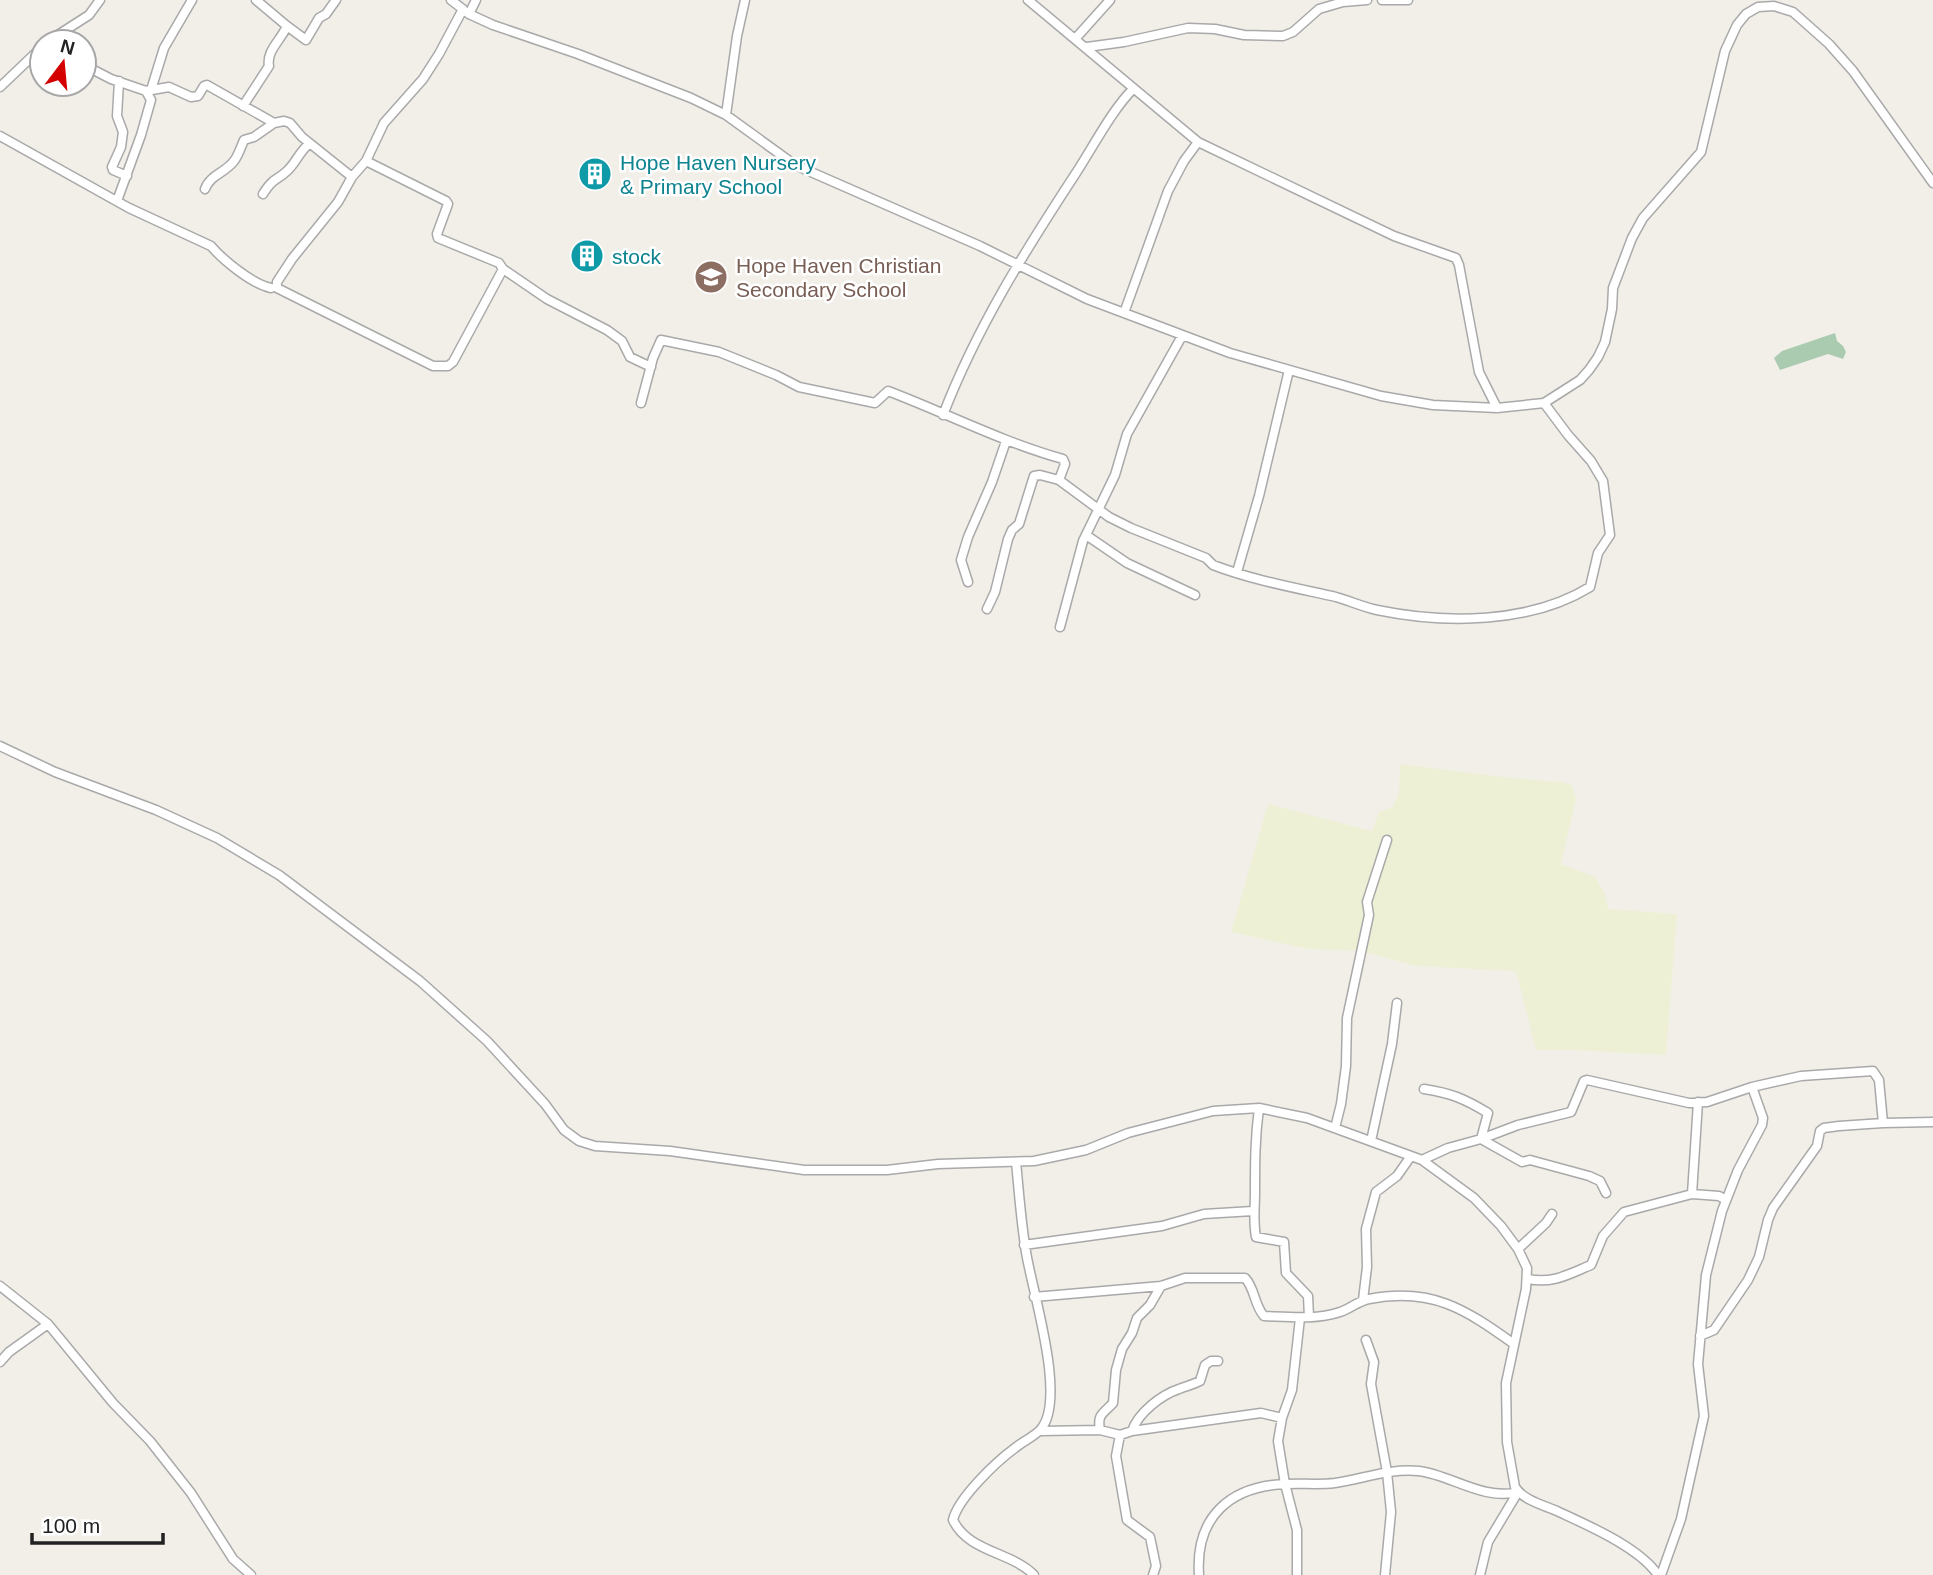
<svg xmlns="http://www.w3.org/2000/svg" width="1933" height="1575" viewBox="0 0 1933 1575" font-family="Helvetica,sans-serif">
<style>
.farmland{fill:#eef0d5}
.cemetery{fill:#aacbaf}
.lines{fill:none;stroke-linecap:round;stroke-linejoin:round}
.street-casing{stroke:#a9a9a9;stroke-width:11}
.street{stroke:#fff;stroke-width:8}
.labels{text-anchor:middle;dominant-baseline:central;stroke-width:5;stroke-linejoin:round;paint-order:stroke}
.culture-label{font-size:21px;fill:#0d838f;stroke:#fff;text-anchor:start}
.education-label{font-size:21px;fill:#785e54;stroke:#fff;text-anchor:start}
</style>
<rect width="100%" height="100%" fill="#f2efe9"/>
<path class="farmland" d="M1400 764 1511 778 1560 782 1572 785 1576 799 1561 864 1595 877 1605 894 1608 909 1677 914 1666 1055 1574 1050H1536L1516 971 1416 966 1360 951 1308 949 1231 932 1268 804 1372 831 1379 812 1393 807 1399 792Z"/>
<path class="cemetery" d="M1835 333 1837 341 1843 346 1846 352 1843 359 1828 354 1780 370 1774 358 1782 351Z"/>
<g class="lines">
<defs>
<path id="street" d="M451 0 469 14 493 25 578 54 691 98 726 115 795 165 980 246 1087 299 1230 353 1381 396 1433 405 1497 408 1544 403 1580 380 1589 370 1598 357 1605 342 1612 309 1613 288 1632 238 1643 218 1701 152 1725 51 1737 25 1746 14 1758 7 1774 6 1793 12 1829 44 1853 71 1933 183
M1028 0 1198 142 1394 236 1456 258 1459 265 1479 372 1497 408
M1382 0H1408
M463 9 439 54 423 79 384 123 366 161 352 177 338 202 292 259 277 282V288L433 366H448L453 362 503 269
M469 14 476 0
M287 26 306 40 319 18 326 14 336 0
M1075 39 1110 0
M47 42 89 15 100 0
M1087 47 1124 42 1188 28 1215 29 1244 35 1283 36 1293 32 1319 9 1343 2 1367 0
M84 65 111 79 146 91 169 87 191 97 198 96 204 86 207 85 274 123 284 121 290 123 302 137 352 177
M119 81 117 116 123 132 121 147 112 167 113 170 127 176
M0 87 42 47
M151 90 164 48 192 0
M243 106 269 66C266 51 281 40 287 26L256 0
M726 115 737 36 745 0
M0 136 129 208 211 246C223 260 252 284 271 288
M366 161 446 201 448 204 437 234 438 238 499 263 503 269 547 299 607 330 622 341 630 357 651 367
M205 189C210 175 225 173 234 161 238 156 241 147 244 140L254 137 274 123
M263 194C274 177 275 182 287 171 296 163 299 152 309 144
M117 201 141 135 151 100 146 91
M1124 313 1168 191 1184 161 1198 142
M641 403 653 358 661 340 719 352 776 375 799 387 875 403 888 391C946 413 1002 442 1063 459L1065 464 1059 480 1109 517 1131 528 1206 558 1213 565C1252 580 1296 588 1336 597 1350 601 1363 607 1377 610 1445 624 1530 624 1590 587L1598 553 1610 535 1603 481 1591 461 1568 435 1544 403
M943 415C977 327 1025 251 1076 173 1093 147 1112 110 1133 89
M1086 535 1127 563 1195 595
M1237 572 1259 496 1289 370
M968 582 961 560 968 537 992 482 1006 441
M987 609 995 592 1008 539 1012 530 1019 524 1034 476 1040 475 1059 480
M1060 627 1083 541 1115 475 1127 434 1182 336
M0 746 55 772 156 810 217 838 279 875 420 981 487 1041 545 1104 564 1130 579 1141 595 1146 670 1151 804 1170H887L938 1164 1034 1161 1086 1150 1128 1133 1213 1111 1259 1108 1307 1118 1422 1160 1474 1198 1501 1226 1518 1249 1527 1268 1526 1289 1506 1383 1507 1442 1515 1487C1523 1500 1543 1505 1557 1511 1587 1525 1639 1547 1658 1575
M1424 1089C1451 1093 1465 1099 1488 1113L1481 1139 1522 1162 1530 1160 1589 1176 1600 1181 1606 1193
M1259 1108C1255 1138 1255 1162 1255 1192 1255 1208 1253 1221 1256 1237L1284 1242 1286 1273 1308 1296 1309 1317
M1335 1128 1341 1104 1346 1066 1347 1018 1369 915 1367 902 1387 840
M1371 1141 1392 1044 1397 1003
M1422 1160 1448 1148 1481 1139 1518 1125 1571 1112 1584 1081 1587 1080 1689 1103 1707 1102 1752 1087 1801 1076 1873 1071 1879 1080 1883 1123 1933 1122
M1016 1162C1019 1192 1021 1222 1026 1252 1032 1291 1067 1398 1041 1429 1034 1437 1023 1441 1015 1448 996 1462 958 1498 953 1520 968 1552 1012 1552 1034 1575
M1692 1194 1698 1102
M1024 1245 1162 1226 1204 1214 1253 1211
M1518 1249 1546 1223 1552 1214
M1528 1279C1553 1284 1569 1274 1591 1265L1603 1236 1624 1212 1692 1194 1719 1196 1726 1200
M0 1286 48 1324 113 1403 150 1441 191 1493 233 1559 251 1575
M1034 1297 1161 1286 1185 1278H1245C1255 1288 1254 1305 1264 1316 1289 1317 1316 1320 1340 1312 1350 1309 1358 1301 1369 1299 1432 1287 1465 1309 1514 1344
M1363 1300 1367 1267 1366 1229 1376 1192 1397 1176 1411 1156
M1700 1336 1714 1330 1748 1280 1759 1257 1768 1220 1773 1208 1817 1146 1820 1131 1824 1128 1839 1126 1883 1123
M1366 1340 1374 1362 1371 1384 1387 1472 1391 1512 1385 1575
M0 1362 9 1352 48 1324
M1282 1418 1292 1390 1300 1318
M1100 1430C1097 1414 1103 1414 1113 1403L1116 1370 1122 1349 1132 1333 1137 1318 1150 1305 1161 1286
M1040 1431 1100 1430 1120 1435 1132 1431 1261 1413 1282 1418 1278 1441 1285 1484 1297 1530V1575
M1132 1431C1138 1413 1161 1395 1179 1389 1186 1386 1192 1385 1200 1381L1205 1365 1211 1361H1218
M1120 1435 1116 1456 1127 1520 1150 1537 1156 1566 1153 1575
M1199 1575C1195 1517 1230 1486 1286 1484 1302 1483 1318 1485 1335 1483 1363 1479 1390 1468 1419 1471 1451 1475 1484 1501 1518 1492
M1480 1575 1488 1542 1518 1492
M1661 1575 1681 1519 1704 1416 1698 1364 1706 1275 1722 1211 1738 1170 1762 1125 1763 1118 1752 1087"/>
</defs>
<use href="#street" class="street-casing"/>
<use href="#street" class="street"/>
</g>
<defs>
<symbol id="building-disc" viewBox="-11 -11 22 22"><circle r="9.5" fill="#0f9aa8" stroke="#fff"/><path d="M-4-6H4V6H1V3H-1V6H-4ZM-2.5-4.3h1.7v1.8h-1.7ZM.8-4.3h1.7v1.8H.8ZM-2.5-1h1.7V.8h-1.7ZM.8-1h1.7V.8H.8Z" fill="#fff"/></symbol>
<symbol id="school-disc" viewBox="-11 -11 22 22"><circle r="9.5" fill="#8d6e63" stroke="#fff"/><path d="M0-5L7-2L0 1L-7-2ZM-4 1L0 2.5L4 1V4Q0 6-4 4Z" fill="#fff"/></symbol>
</defs>
<g fill-rule="evenodd">
<use href="#building-disc" x="576" y="155" width="38" height="38"/>
<use href="#building-disc" x="568" y="237" width="38" height="38"/>
<use href="#school-disc" x="692" y="258" width="38" height="38"/>
</g>
<g class="labels">
<g class="culture-label">
<text x="620" y="162">Hope Haven Nursery<tspan x="620" dy="24">&amp; Primary School</tspan></text>
<text x="612" y="256">stock</text>
</g>
<g class="education-label">
<text x="736" y="265">Hope Haven Christian<tspan x="736" dy="24">Secondary School</tspan></text>
</g>
</g>
<g transform="translate(63 63) rotate(16)"><circle r="33" fill="#ffffff" stroke="#a7a7a7" stroke-width="2"/>
<path d="M0-5L12 26L0 18L-12 26Z" fill="#d40000"/>
<text y="-10" font-size="19" font-weight="bold" text-anchor="middle" fill="#222222">N</text>
</g>
<path d="M32 1533v10h131v-10" fill="none" stroke="#222222" stroke-width="3.5"/>
<text x="42" y="1533" font-size="21" fill="#222222" stroke="#ffffff" stroke-width="5" paint-order="stroke">100 m</text>
</svg>
